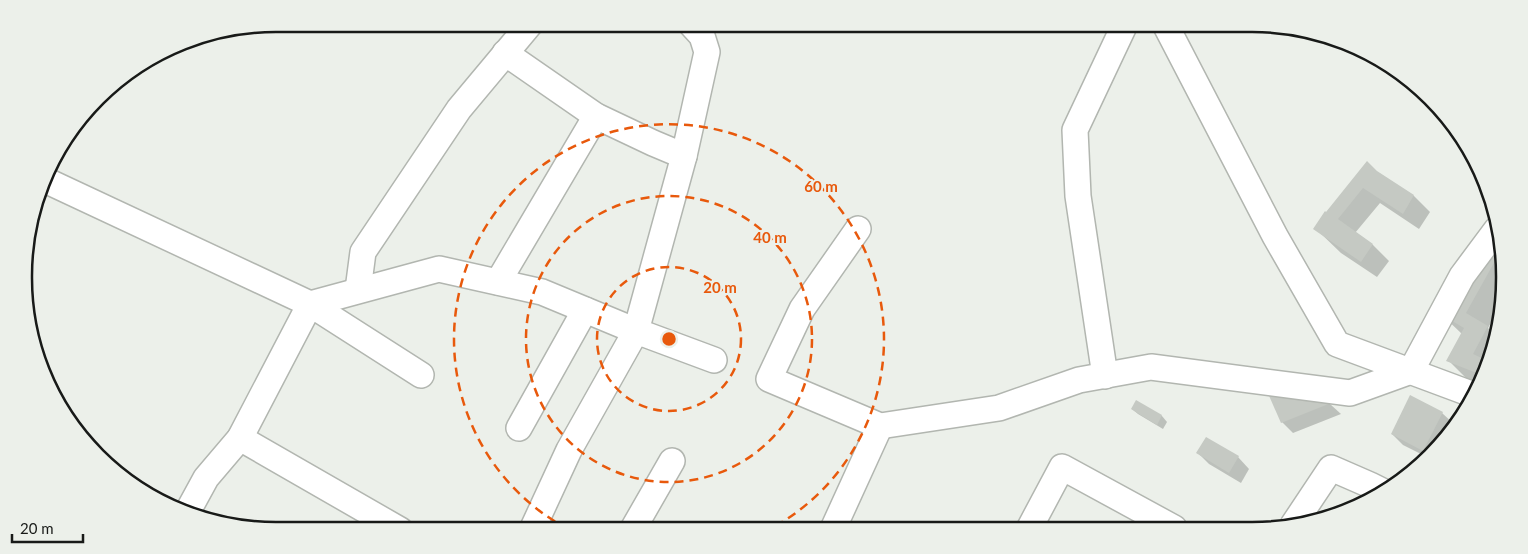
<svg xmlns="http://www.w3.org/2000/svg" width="1528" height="554" font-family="Lato,sans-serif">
<rect width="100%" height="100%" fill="#ecf0ea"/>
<g fill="#0003">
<path d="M1376,172L1414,196L1430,212L1419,229L1380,203L1355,233L1373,245L1389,261L1377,277L1341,253L1315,228Z"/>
<path d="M1499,234L1502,244L1498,310L1488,328L1496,336V342L1478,385L1468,380L1448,360L1462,334L1439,312Z"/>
<path d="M1269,391L1330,404L1341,414L1293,433L1282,422Z"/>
<path d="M1136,402L1162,416L1167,422L1163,429L1138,414L1132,409Z"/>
<path d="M1442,413L1454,424L1427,457L1403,445L1392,434Z"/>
<path d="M1198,453L1238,457L1249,469L1241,483L1209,464Z"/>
</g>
<g fill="#c5c9c3">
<path d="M1367,161L1377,171L1414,195L1403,214L1363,188L1338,219L1373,244L1361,262L1313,229L1325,211L1326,212Z"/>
<path d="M1498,233L1502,244L1501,253L1500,252L1466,313L1488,326L1473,354L1488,361L1482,375L1446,361L1464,328L1437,312Z"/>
<path d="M1266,389L1331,403L1281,423Z"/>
<path d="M1410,395L1443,412L1423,451L1391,434Z"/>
<path d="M1136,400L1162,415L1157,425L1131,409Z"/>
<path d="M1206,437L1239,456L1229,473L1196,453Z"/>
</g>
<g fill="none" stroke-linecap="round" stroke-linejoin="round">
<defs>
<g id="minor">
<path d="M1165,24L1275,236L1337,344L1474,395"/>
<path d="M505,53L596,116L653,143L684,156"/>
<path d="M45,180L310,304L439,269L542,292L636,331L714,360"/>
<path d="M858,229L802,309L769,379L880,426L999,408L1079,380L1151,367L1350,393L1411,371L1462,276L1497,229"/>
<path d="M498,282L596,116"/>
<path d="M358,290L363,252L459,109L530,24"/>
<path d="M1105,376L1078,196L1075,130L1125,24"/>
<path d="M519,428L585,310"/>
<path d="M240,438L400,530"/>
<path d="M188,511L206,478L240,438L310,304L421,375"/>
<path d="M1293,525L1331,468L1370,485L1382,491"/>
<path d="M633,529L672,461"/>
<path d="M833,529L880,426"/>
<path d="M1029,529L1062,467L1174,528"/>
<path d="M532,530L569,450L636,331L684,156L707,52L702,36L691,24"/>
</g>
</defs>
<use href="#minor" stroke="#b2b6b0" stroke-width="28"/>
<use href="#minor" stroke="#fff" stroke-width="25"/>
</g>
<g fill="none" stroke="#e8590c" stroke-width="2.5" stroke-dasharray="9 6">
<circle cx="669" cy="339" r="72"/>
<circle cx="669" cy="339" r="143"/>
<path d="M568 529A215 215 0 1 1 770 529"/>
</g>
<path d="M0 0H1528V554H0ZM276 32H1252A244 244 0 0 1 1496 276V278A244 244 0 0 1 1252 522H276A244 244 0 0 1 32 278V276A244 244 0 0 1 276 32Z" fill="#ecf0ea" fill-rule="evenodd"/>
<path fill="none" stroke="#181a18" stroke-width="2.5" d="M276 32H1252A244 244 0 0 1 1496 276V278A244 244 0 0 1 1252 522H276A244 244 0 0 1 32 278V276A244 244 0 0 1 276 32Z"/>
<circle cx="669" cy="339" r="8" fill="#e8590c" stroke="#ecf0ea" stroke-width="2.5"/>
<g font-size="15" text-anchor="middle" font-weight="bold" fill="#e8590c" stroke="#ecf0ea" stroke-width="4" stroke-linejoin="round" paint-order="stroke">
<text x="821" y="192">60 m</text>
<text x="770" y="243">40 m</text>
<text x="720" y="293">20 m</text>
</g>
<path d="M12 534v8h71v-8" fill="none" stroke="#181a18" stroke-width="2.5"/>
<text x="20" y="534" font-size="15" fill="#181a18" stroke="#ecf0ea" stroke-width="4" paint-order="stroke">20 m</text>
</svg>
